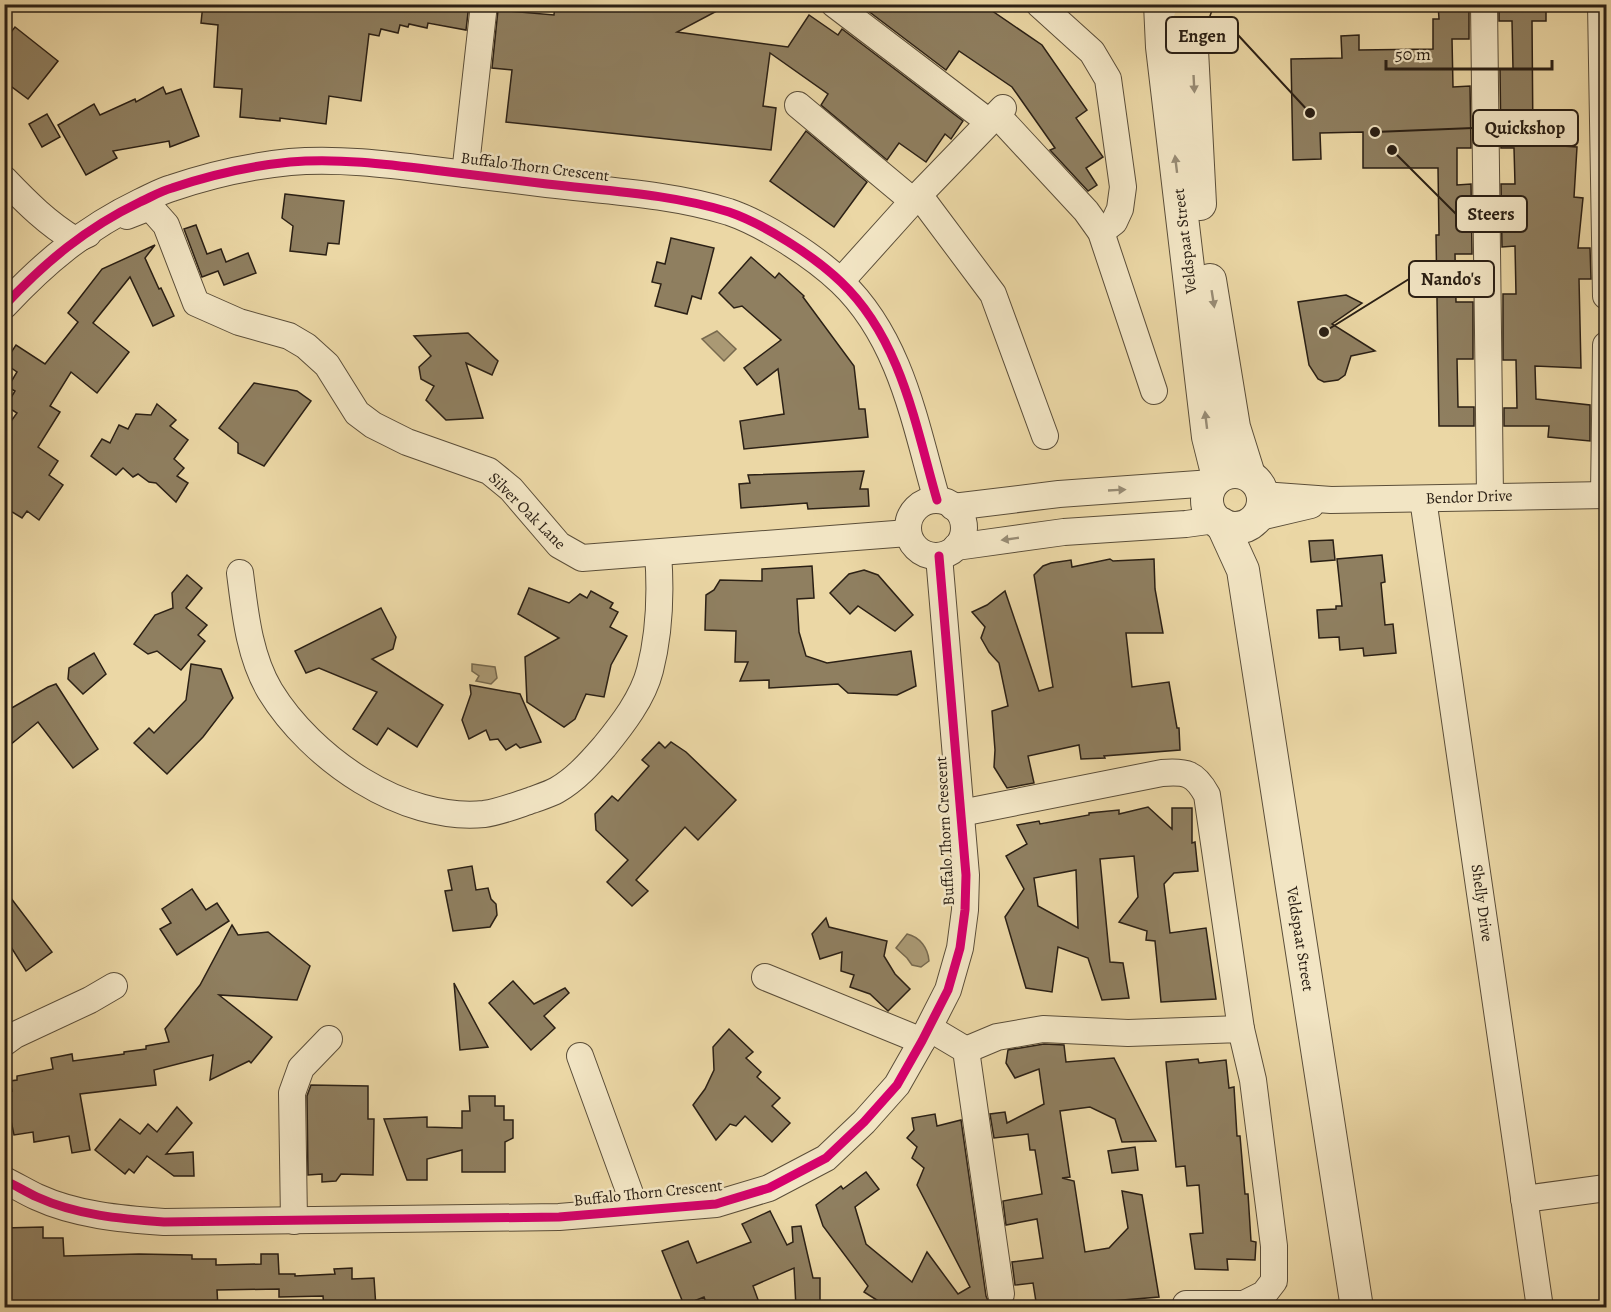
<svg xmlns="http://www.w3.org/2000/svg" width="1611" height="1312" font-family="Alegreya,serif">
<rect width="100%" height="100%" fill="#ebd7a5"/>
<filter id="stains"><feTurbulence type="fractalNoise" baseFrequency=".00333" numOctaves="4"/><feColorMatrix values="0 0 0 0 .2 0 0 0 0 .09 0 0 0 0 .02 0 0 0 .5 -.17"/></filter>
<radialGradient id="worn" r=".72"><stop offset=".6" stop-color="#630" stop-opacity="0"/><stop offset="1" stop-color="#630" stop-opacity=".3"/></radialGradient>
<g fill="#aa9974" stroke="#77694e" stroke-width="1.5">
<path d="M717,331L736,349L724,361L702,339Z"/>
<path d="M472,664L495,667L497,678L491,684L476,681L479,676L472,671Z"/>
<path d="M907,934C920,937 928,948 929,961L921,967L912,965L907,958L896,948Z"/>
</g>
<g fill="#8f7f60" stroke="#2b2015" stroke-width="1.5" fill-rule="evenodd">
<path d="M203,4H469L466,30L428,23L427,28L409,24L408,27L400,25L398,33L381,29L379,36L369,34L361,101L329,96L326,124L280,118V121L240,117L242,89L214,87L218,25L201,23Z"/>
<path d="M555,4H730L677,32L788,47L809,15L838,35L842,29L963,121L951,139L945,134L926,162L899,143L887,160L821,105L828,94L770,53L763,106L776,108L771,150L506,122L512,70L492,68L498,10L554,15Z"/>
<path d="M859,4H982L1042,45L1087,110L1076,118L1103,157L1086,168L1097,185L1088,191L1050,150L1055,148L1012,87L959,51L946,70Z"/>
<path d="M1438,4H1469V39H1452L1453,87L1470,86L1471,148H1457V185L1471,184L1472,254H1455L1456,302H1473V359H1457L1458,407H1474V426H1439L1436,235H1439L1438,168H1363V132L1320,133L1321,159L1293,160L1291,59L1342,58L1341,36L1359,35V50L1433,49V19H1439Z"/>
<path d="M1499,4H1546V21H1532L1533,144L1577,147L1574,197L1583,198L1578,248H1590L1591,279H1579L1581,368L1535,366L1536,399L1590,405V441L1548,437L1549,426H1504V408H1517L1516,360H1503V294H1516L1515,246L1502,247L1501,184H1515L1514,148H1501L1500,69H1513L1512,21H1499Z"/>
<path d="M15,27L58,61L28,99L4,81V41Z"/>
<path d="M163,87L166,94L181,89L199,136L170,147L169,141L113,151L117,158L86,175L58,125L94,104L100,115L135,99L136,102Z"/>
<path d="M47,114L60,137L42,147L29,124Z"/>
<path d="M806,131L867,182L834,227L770,181Z"/>
<path d="M285,194L344,201L339,244L328,243L326,255L290,251L293,226L282,218Z"/>
<path d="M196,225L207,254L221,249L226,262L248,253L256,273L224,285L218,271L202,277L184,229Z"/>
<path d="M671,238L714,248L701,299L692,296L687,314L655,306L661,284L652,282L657,262L665,264Z"/>
<path d="M155,245L145,258L159,289L161,288L174,316L153,326L130,277L93,323L129,352L97,393L71,372L50,406L60,412L38,447L58,461L49,475L63,485L39,520L27,511L22,518L4,507V431L17,413L6,406L15,391L8,387L17,372L4,363L16,345L45,364L78,322L68,313L102,269Z"/>
<path d="M751,257L775,278L779,273L804,296L803,297L854,366L859,409H865L868,437L744,449L740,421L784,414L778,369L757,385L744,368L781,340L742,306L734,308L719,293Z"/>
<path d="M1346,295L1362,303L1332,324L1375,351L1351,356L1345,375L1338,380L1324,382L1318,379L1309,365L1298,302Z"/>
<path d="M468,333L498,361L492,375L466,363L483,418L446,420L426,400L434,386L421,379L419,367L431,356L414,336Z"/>
<path d="M254,383L297,391L311,401L264,466L238,453V443L219,428Z"/>
<path d="M157,404L176,420L170,426L188,440L174,459L184,468L177,476L188,483L176,502L156,483L149,482L138,474L133,477L123,468L116,475L91,456L102,439L110,443L119,425L128,429L136,414L151,415Z"/>
<path d="M864,471L860,489H868L869,506L808,509L807,503L741,508L739,484L750,483L748,475Z"/>
<path d="M1333,540L1335,560L1311,562L1309,541Z"/>
<path d="M1382,555L1385,582L1381,583L1385,625L1393,624L1396,653L1364,656L1363,648L1340,650L1339,637L1319,638L1317,610L1336,609V606H1342L1337,559Z"/>
<path d="M1110,559L1113,561L1154,559L1155,589L1163,633H1126L1132,687L1169,682L1177,728H1179L1180,750L1104,756L1105,758L1081,759L1079,745L1028,756L1034,783L1007,788L994,767L995,750L992,711L1008,706L999,663L989,652L981,638L985,627L972,612L987,605L1005,591L1039,691L1053,687L1034,575L1043,566L1051,563L1071,560L1072,567Z"/>
<path d="M812,566L814,598L797,599L799,632L806,656L827,663L911,651L916,686L897,695L848,693L838,684L769,688V680L740,681L748,662H735L736,631L705,630L706,595L714,590L720,580L762,581V569Z"/>
<path d="M864,570L878,575L913,615L895,631L858,606L850,614L830,593L849,574Z"/>
<path d="M187,575L202,588L186,608L207,625L198,635L205,641L181,670L157,651L148,654L134,644L155,615L173,608L172,593Z"/>
<path d="M529,588L569,603L580,594L587,598L591,591L613,603L610,608L618,612L610,627L627,636L611,665L604,697L586,694L575,719L564,727L527,702L525,657L559,638L518,614Z"/>
<path d="M381,608L396,637L393,649L372,659L443,705L417,747L388,728L377,745L353,729L377,692L319,668L306,673L295,651Z"/>
<path d="M94,653L106,674L83,694L68,679L69,668Z"/>
<path d="M191,664L221,669L233,698L203,737L167,774L134,743L149,728L154,733L186,700Z"/>
<path d="M56,684L98,749L73,768L38,722L4,750V710L10,709L48,687Z"/>
<path d="M470,685L520,694L541,742L520,748L516,744L506,750L498,739L490,740L486,730L469,739L462,720L471,694Z"/>
<path d="M659,742L665,748L671,742L686,752L736,800L698,840L685,827L636,880L648,891L632,906L607,882L628,860L596,830L595,814L612,796L618,801L649,766L642,760Z"/>
<path d="M1148,807L1172,829V808H1192V843L1195,842L1198,871L1174,873L1164,884L1170,933L1206,928L1216,999L1161,1002L1155,941L1146,940L1147,931L1119,922L1138,897L1134,856L1100,859L1110,962L1123,963L1129,998L1102,1000L1088,958L1058,947L1052,992L1026,988L1005,917L1024,889L1006,856L1027,844L1017,825L1039,821L1040,824L1089,815V813L1119,810V814ZM1076,870L1078,928L1038,906L1034,878Z"/>
<path d="M472,866L476,890L488,888L491,899L496,904L497,915L490,927L453,931L445,891L452,890L448,870Z"/>
<path d="M4,889L52,952L26,971L11,947L4,951Z"/>
<path d="M192,889L206,910L217,903L229,921L177,955L160,929L171,923L162,909Z"/>
<path d="M826,918L829,927L887,941L884,956L895,974L910,989L888,1011L870,994L850,987L854,975L841,971L842,952L820,959L812,934Z"/>
<path d="M232,925L238,935L268,932L310,966L297,1000L219,995L272,1037L251,1063L249,1061L210,1080L213,1055L154,1070L156,1085L80,1094L90,1150L72,1153L69,1136L34,1142L33,1132L14,1135L9,1111H4V1092L12,1091L10,1081L17,1080V1076L53,1069L51,1058L72,1054L73,1061L124,1054V1052L146,1049V1046L169,1042L165,1029L200,985Z"/>
<path d="M513,981L534,1004L565,988L569,993L544,1016L555,1028L531,1050L489,1003Z"/>
<path d="M454,983L488,1047L460,1050Z"/>
<path d="M729,1029L753,1052L746,1058L761,1072L757,1077L780,1098L772,1106L790,1123L772,1142L745,1116L736,1126L730,1124L716,1140L693,1105L705,1089L714,1070L713,1047Z"/>
<path d="M1044,1044L1064,1045L1066,1062L1114,1058L1156,1141L1122,1142L1115,1119L1090,1107L1060,1111L1070,1177L1062,1178L1074,1181L1085,1252L1109,1248L1128,1228L1122,1191L1142,1195L1159,1297L1111,1301L1112,1308H1037L1033,1283L1015,1285L1012,1262L1043,1258L1037,1219L1006,1225L1003,1201L1042,1194L1035,1150H1030L1028,1134L994,1138L990,1114L1005,1112L1007,1123L1044,1104L1039,1069L1015,1078L1006,1063L1008,1050Z"/>
<path d="M1198,1059L1199,1063L1226,1060L1229,1088L1234,1087L1237,1136H1240L1245,1194H1248L1251,1241L1256,1242L1255,1260L1227,1259L1228,1270L1195,1269L1190,1234L1203,1233L1199,1185L1187,1186L1185,1166L1176,1167L1166,1062Z"/>
<path d="M311,1085L368,1086V1119H374L373,1175L341,1174L336,1181L322,1182V1174L308,1175L307,1096Z"/>
<path d="M469,1096H495V1106H504V1120H513V1138L505,1142V1172H462V1150L427,1159V1180H407L384,1119L427,1117V1127L462,1128V1111H470Z"/>
<path d="M177,1107L192,1123L166,1154L193,1152L194,1176H174L147,1156L134,1173L129,1169L125,1174L95,1150L120,1119L140,1134L148,1124L157,1132Z"/>
<path d="M935,1114L937,1126L961,1120L986,1296L989,1303L995,1308H880V1302L864,1292L868,1286L823,1226L816,1205L841,1186L843,1189L866,1172L879,1189L855,1207L866,1244L912,1282L927,1252L958,1294L970,1287L917,1185L924,1168L912,1158L917,1147L907,1138L914,1130L912,1118Z"/>
<path d="M1135,1147L1138,1170L1112,1173L1108,1151Z"/>
<path d="M770,1211L787,1245L793,1242L792,1227L801,1226L813,1278H820V1308H796L794,1268L753,1286L761,1308H708L704,1297L684,1305L662,1251L688,1241L697,1263L751,1242L742,1224Z"/>
<path d="M43,1227V1238H63L64,1256L139,1254L192,1255V1259H216V1265L261,1264V1254H278L279,1274H295V1276L335,1274L334,1269L352,1268V1279L374,1278L376,1308H324L323,1296L279,1297V1289L217,1290L218,1308H9L7,1269H4V1228Z"/>
</g>
<g fill="none" stroke-linecap="round" stroke-linejoin="round">
<defs>
<g id="minor">
<path d="M834,4L989,122"/>
<path d="M1039,4L1092,52L1108,79L1123,187L1120,209L1114,222L1101,232"/>
<path d="M1484,4L1490,496"/>
<path d="M1601,4L1606,296"/>
<path d="M798,105L913,201"/>
<path d="M997,115L1086,211L1101,232L1154,391"/>
<path d="M465,174L484,4"/>
<path d="M4,179C27,203 47,223 75,240L88,234"/>
<path d="M919,195L993,294L1045,436"/>
<path d="M127,216L150,207L166,225L196,303L239,322L289,336L306,346L327,365L357,413L373,425L407,442L489,471L511,489L559,545L582,558L908,533"/>
<path d="M841,281L913,201L1003,108"/>
<path d="M4,306C45,262 86,228 140,202C151,197 161,191 172,188C210,175 250,166 290,162C337,158 386,164 433,170C471,175 509,179 547,184C607,191 671,194 729,212C764,224 814,256 841,282C901,339 915,424 937,500"/>
<path d="M1263,495L1331,500L1606,495"/>
<path d="M1604,495L1606,345"/>
<path d="M1423,499L1540,1308"/>
<circle cx="936" cy="528" r="28"/>
<path d="M953,507L1059,494L1212,483"/>
<path d="M1256,518L1311,505"/>
<path d="M956,547L1064,532L1186,524L1215,520"/>
<path d="M240,573C245,612 249,656 270,691C311,758 402,822 484,814C500,812 517,805 532,800C540,797 550,794 557,790C576,779 590,763 604,747C622,725 643,698 650,670C660,631 661,592 658,553"/>
<path d="M961,813L1162,773C1186,771 1195,773 1207,795L1241,1029"/>
<path d="M765,977L922,1041"/>
<path d="M929,1028L966,1050L1001,1294"/>
<path d="M4,1043L15,1035L90,1000L114,986"/>
<path d="M966,1050L997,1037L1043,1029L1128,1033L1241,1029L1253,1080L1274,1246V1281L1264,1294L1244,1304H1186"/>
<path d="M580,1056L636,1210"/>
<path d="M4,1180C15,1185 26,1192 37,1197C76,1215 121,1219 164,1222L559,1217L716,1204L769,1188L826,1158L864,1122L897,1085L922,1041L948,990L960,948L965,910L966,875L939,556"/>
<path d="M1524,1199L1606,1188"/>
<path d="M294,1221L292,1093L301,1068L329,1039"/>
</g>
<g id="tertiary">
<path d="M1160,4L1162,47L1208,437L1218,477"/>
<path d="M1187,4L1192,50L1200,204"/>
<path d="M1210,280L1234,427L1249,475"/>
<circle cx="1235" cy="500" r="28"/>
<path d="M1222,524L1243,570L1357,1308"/>
</g>
<path id="primary" d="M1189,23L1196,4"/>
</defs>
<use href="#minor" stroke="#5b4e39" stroke-width="28"/>
<use href="#tertiary" stroke="#5b4e39" stroke-width="34"/>
<use href="#primary" stroke="#2b2015" stroke-width="36"/>
<use href="#minor" stroke="#f2e5c4" stroke-width="26"/>
<use href="#tertiary" stroke="#f2e5c4" stroke-width="32"/>
<use href="#primary" stroke="#ebd7a5" stroke-width="33"/>
<defs>
<g id="cycleway">
<path d="M4,306C45,262 86,228 140,202C151,197 161,191 172,188C210,175 250,166 290,162C337,158 386,164 433,170C471,175 509,179 547,184C607,191 671,194 729,212C764,224 814,256 841,282C901,339 915,424 937,500"/>
<path d="M4,1180C15,1185 26,1192 37,1197C76,1215 121,1219 164,1222L559,1217L716,1204L769,1188L826,1158L864,1122L897,1085L922,1041L948,990L960,948L965,910L966,875L939,556"/>
</g>
</defs>
<use href="#cycleway" stroke="#f2e5c4" stroke-width="13"/>
<use href="#cycleway" stroke="#d6006c" stroke-width="9"/>
</g>
<defs><path id="oneway-solid" d="M-6-.8H1V-3.2L6.5 0L1 3.2V.8H-6Z" transform="scale(1.5)"/></defs>
<g fill="#988c75">
<use href="#oneway-solid" transform="translate(1194 84) rotate(87)"/>
<use href="#oneway-solid" transform="translate(1176 164) rotate(-97)"/>
<use href="#oneway-solid" transform="translate(1213 299) rotate(81)"/>
<use href="#oneway-solid" transform="translate(1206 420) rotate(-97)"/>
<use href="#oneway-solid" transform="translate(1117 490) rotate(-3)"/>
<use href="#oneway-solid" transform="translate(1010 539) rotate(172)"/>
</g>
<g text-anchor="middle" dominant-baseline="central" stroke-width="5" stroke-linejoin="round" paint-order="stroke">
<g font-size="16" fill="#2b2015" stroke="#f2e5c4">
<text transform="translate(535 167) rotate(7)">Buffalo Thorn Crescent</text>
<text transform="translate(1185 241) rotate(-97)">Veldspaat Street</text>
<text transform="translate(1469 497) rotate(-2)">Bendor Drive</text>
<text transform="translate(527 511) rotate(45)">Silver Oak Lane</text>
<text transform="translate(945 831) rotate(-93)">Buffalo Thorn Crescent</text>
<text transform="translate(1482 903) rotate(82)">Shelly Drive</text>
<text transform="translate(1300 939) rotate(81)">Veldspaat Street</text>
<text transform="translate(648 1193) rotate(-6)">Buffalo Thorn Crescent</text>
</g>
</g>
<path fill="none" stroke="#2b2015" stroke-width="2" d="M1310 113L1238 35M1375 132L1473 128M1392 150L1456 214M1324 332L1409 279"/>
<g fill="#2b2015" stroke="#f2e5c4" stroke-width="2">
<circle cx="1310" cy="113" r="6"/>
<circle cx="1375" cy="132" r="6"/>
<circle cx="1392" cy="150" r="6"/>
<circle cx="1324" cy="332" r="6"/>
</g>
<g fill="#f2e5c4" stroke="#2b2015" stroke-width="2">
<rect x="1166" y="17" width="72" height="36" rx="6"/>
<rect x="1473" y="110" width="105" height="36" rx="6"/>
<rect x="1456" y="196" width="71" height="36" rx="6"/>
<rect x="1409" y="261" width="85" height="36" rx="6"/>
</g>
<g font-size="18" text-anchor="middle" font-weight="bold" fill="#2b2015">
<text x="1202" y="42">Engen</text>
<text x="1525" y="134">Quickshop</text>
<text x="1491" y="220">Steers</text>
<text x="1451" y="285">Nando's</text>
</g>
<rect width="1611" height="1312" fill="none" stroke="#ebd7a5" stroke-width="24"/>
<rect x="6" y="6" width="1599" height="1300" fill="none" stroke="#2b2015" stroke-width="3"/>
<rect x="12" y="12" width="1587" height="1288" fill="none" stroke="#2b2015" stroke-width="1.5"/>
<path d="M1386 60v9h166v-9" fill="none" stroke="#2b2015" stroke-width="3"/>
<text x="1395" y="60" font-size="18" fill="#2b2015" stroke="#f2e5c4" stroke-width="4.5" paint-order="stroke">50 m</text>
<rect width="100%" height="100%" filter="url(#stains)"/>
<rect width="100%" height="100%" fill="url(#worn)"/>
</svg>
